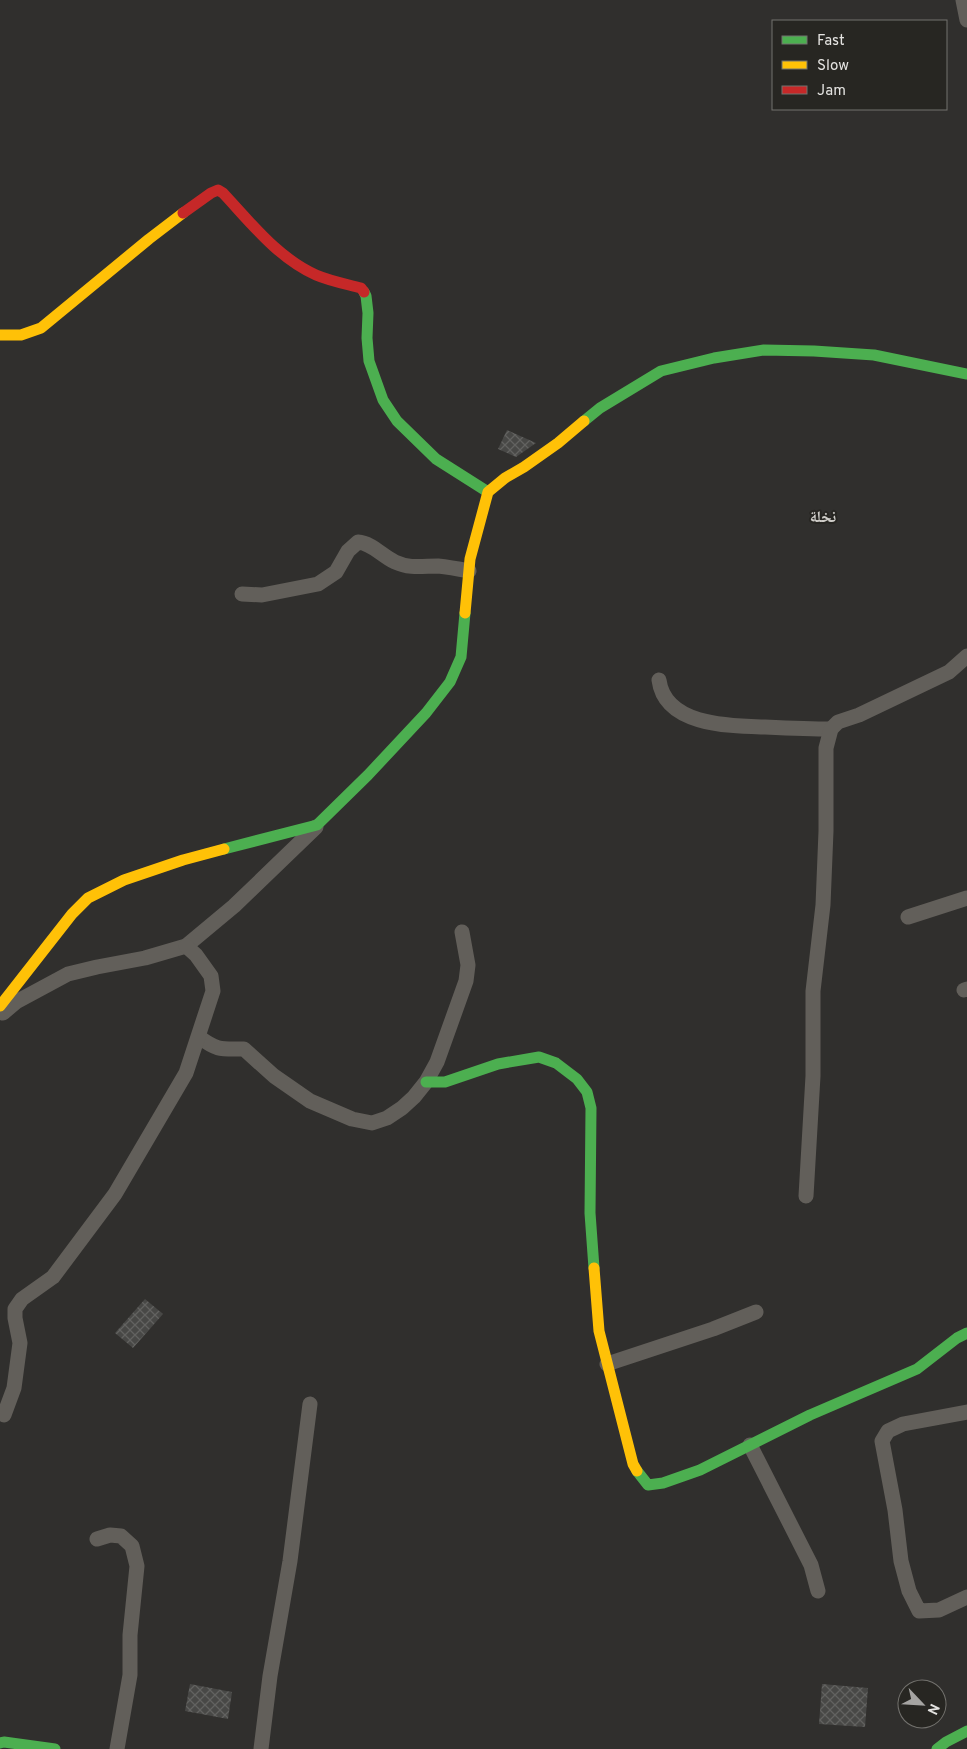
<svg xmlns="http://www.w3.org/2000/svg" width="967" height="1749" font-family="Overpass,'Noto Naskh Arabic',sans-serif">
<defs>
<pattern id="building-cross-hatch" width="8" height="8" patternUnits="userSpaceOnUse" patternTransform="scale(1.25)"><rect width="8" height="8" fill="#484846"/><path d="M0 0l8 8M0 8l8-8" fill="none" stroke="#626260"/></pattern>
</defs>
<rect width="100%" height="100%" fill="#302f2d"/>
<g fill="url(#building-cross-hatch)">
<path d="M507,430L536,443L516,457L498,449Z"/>
<path d="M145,1299L163,1314L133,1348L115,1333Z"/>
<path d="M190,1684L232,1692L228,1719L185,1711Z"/>
<path d="M822,1684L868,1688L865,1727L819,1724Z"/>
</g>
<g fill="none" stroke-linecap="round" stroke-linejoin="round">
<g stroke="#625f5a" stroke-width="15">
<path d="M963,0L967,20"/>
<path d="M242,594L262,595L318,584L336,572L348,551L358,542C372,543 382,556 395,562C410,569 423,566 438,566C448,567 459,569 469,571"/>
<path d="M659,680C665,726 730,726 765,727C787,728 809,729 831,729"/>
<path d="M908,917L967,898"/>
<path d="M964,990L967,989"/>
<path d="M3,1013L16,1002L68,974L97,967L145,958L186,946L234,906L316,827"/>
<path d="M199,1037C218,1051 221,1049 244,1049L274,1076L310,1101L352,1119L372,1123L387,1118L402,1108L414,1097L426,1082L437,1062L466,981L468,965L462,932"/>
<path d="M806,1196L813,1076V991L823,905L826,831V748L831,729L838,722L859,715L949,672L967,656"/>
<path d="M607,1364L713,1329L756,1312"/>
<path d="M967,1412L903,1424L888,1431L882,1441L895,1510L901,1561L909,1591L919,1611L939,1610L967,1597"/>
<path d="M4,1415L14,1388L20,1343L15,1318V1309L22,1299L53,1277L115,1194L186,1073L213,991L211,976L196,955L186,946"/>
<path d="M750,1445L811,1565L818,1591"/>
<path d="M97,1539L110,1535L121,1536L132,1546L137,1566L130,1635V1675L117,1749"/>
<path d="M261,1749L270,1676L290,1561L310,1404"/>
</g>
<g stroke="#4caf50" stroke-width="11">
<path d="M364,292L366,296L368,313L367,338L369,361L383,400L397,421L436,459L488,492"/>
<path d="M584,421L600,408L661,371L714,358L764,350L814,351L874,355L967,374"/>
<path d="M224,849L317,825L368,775L426,713L450,682L461,657L465,613"/>
<path d="M426,1082H445L498,1064L539,1057L556,1063L577,1079L587,1092L591,1108L590,1213L594,1268"/>
<path d="M637,1471L648,1485L663,1483L700,1470L810,1415L917,1369L957,1338L967,1333"/>
<path d="M0,1743L4,1742L55,1749"/>
<path d="M937,1749L946,1742L967,1731"/>
</g>
<g stroke="#ffc107" stroke-width="11">
<path d="M0,335H21L41,328L149,239L183,213"/>
<path d="M465,613L470,559L488,492L505,478L524,467L558,443L584,421"/>
<path d="M0,1006L72,914L88,898L124,880L183,860L224,849"/>
<path d="M594,1268L599,1331L633,1464L637,1471"/>
</g>
<path stroke="#c62828" stroke-width="11" d="M183,213L211,193L218,190L223,193C251,223 278,258 316,275C330,281 346,284 361,288L364,292"/>
</g>
<g text-anchor="middle" dominant-baseline="central" stroke-width="4" stroke-linejoin="round" paint-order="stroke">
<g font-size="16" font-weight="bold" fill="#ceccc8" stroke="#272622">
<text x="823" y="518">نخلة</text>
</g>
</g>
<rect x="772" y="20" width="175" height="90" fill="#272622" stroke="#73726e"/>
<rect x="782" y="36" width="25" height="8" fill="#4caf50" stroke="#73726e"/>
<text x="817" y="45" font-size="15" fill="#e4e3e1">Fast</text>
<rect x="782" y="61" width="25" height="8" fill="#ffc107" stroke="#73726e"/>
<text x="817" y="70" font-size="15" fill="#e4e3e1">Slow</text>
<rect x="782" y="86" width="25" height="8" fill="#c62828" stroke="#73726e"/>
<text x="817" y="95" font-size="15" fill="#e4e3e1">Jam</text>
<g transform="translate(922 1704) rotate(115)"><circle r="24" fill="#272622" stroke="#73726e"/>
<path d="M0-4L9 19L0 12L-9 19Z" fill="#a5a4a2"/>
<text y="-8" font-size="14" font-weight="bold" text-anchor="middle" fill="#e4e3e1">N</text>
</g>
</svg>
